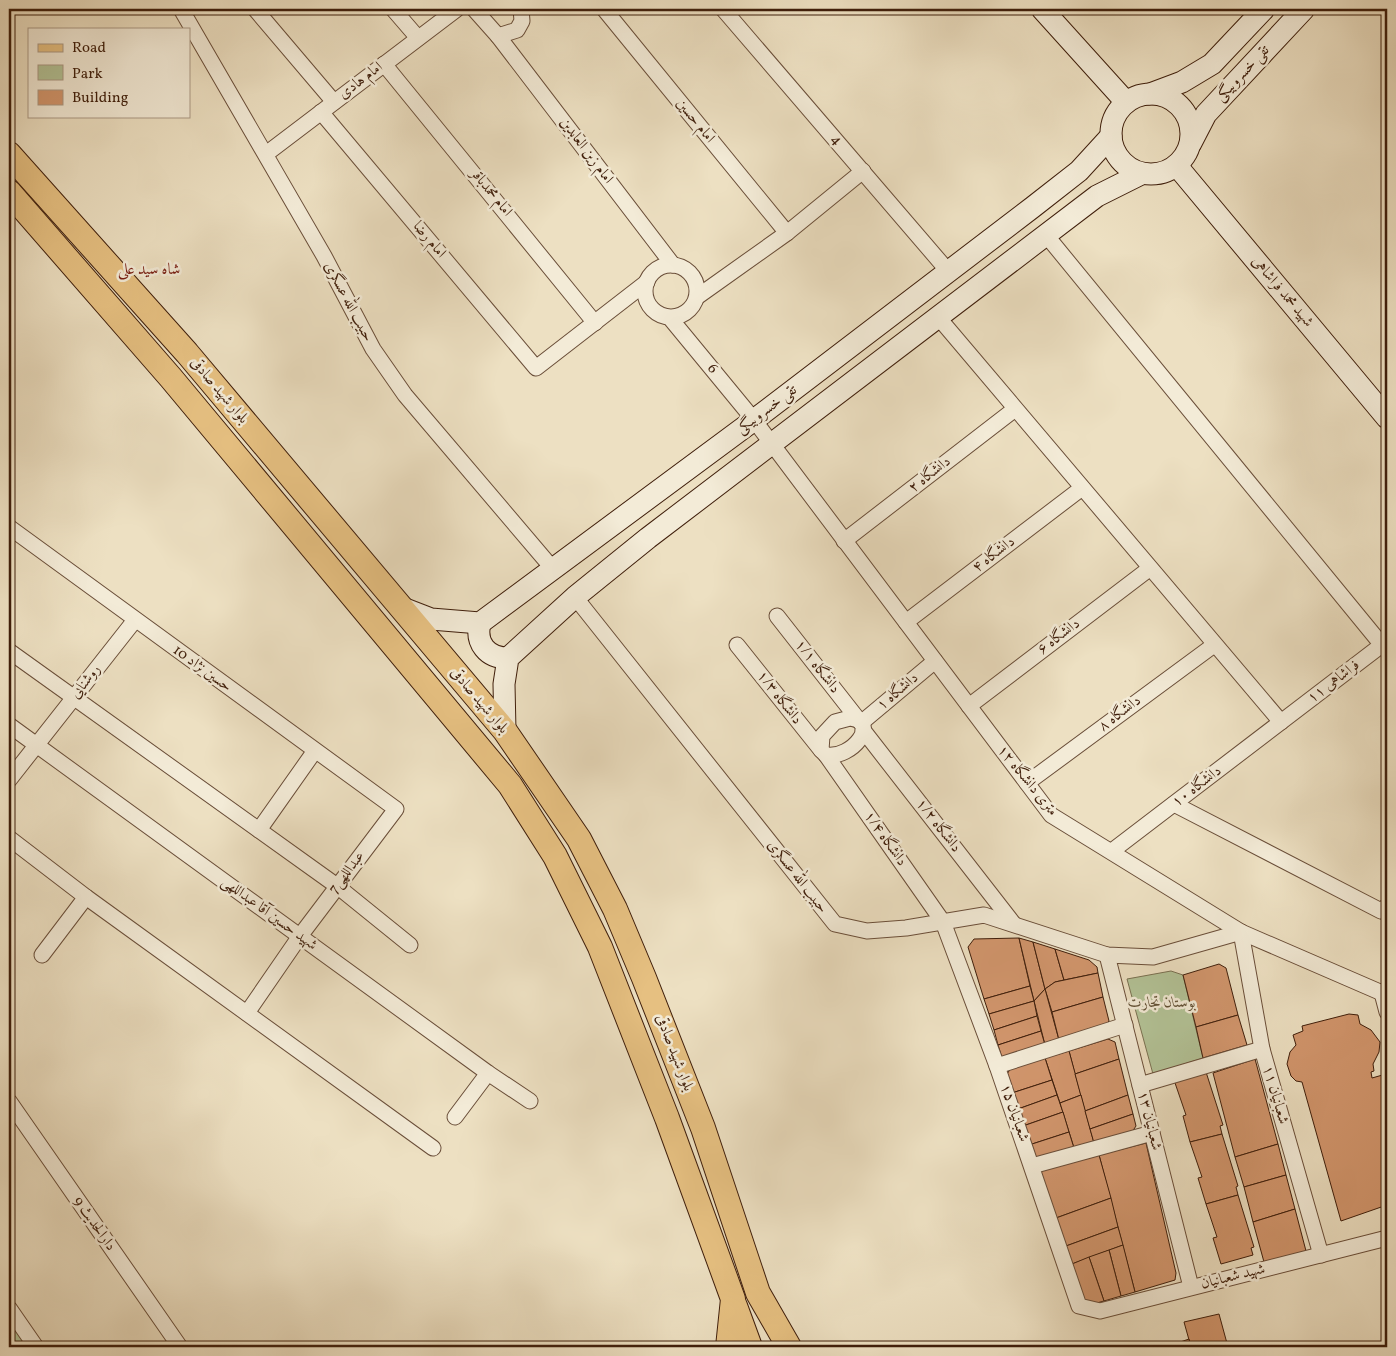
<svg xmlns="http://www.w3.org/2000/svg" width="1396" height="1356" font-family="Vollkorn,Amiri,serif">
<rect width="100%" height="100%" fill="#ede0c2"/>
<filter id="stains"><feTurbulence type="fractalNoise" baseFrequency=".004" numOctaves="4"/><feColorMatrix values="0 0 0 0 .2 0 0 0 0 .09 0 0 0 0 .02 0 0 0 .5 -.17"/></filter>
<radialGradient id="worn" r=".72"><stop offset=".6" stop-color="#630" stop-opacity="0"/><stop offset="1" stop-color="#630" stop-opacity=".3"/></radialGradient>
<g fill="#b3c397" stroke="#797051">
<path d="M1171,971L1183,975L1203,1058L1153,1074L1127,979Z"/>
<path d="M9,1320L29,1347H9Z"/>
</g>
<g fill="#d2966d" stroke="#3f1e0b">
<path d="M1019,938L1030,986L984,999L968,947L974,939Z"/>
<path d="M1019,938L1033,942L1045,989L1034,1001Z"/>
<path d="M1033,942L1055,949L1064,980L1055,982L1045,989Z"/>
<path d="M1055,949L1089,960L1097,967L1098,973L1064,980Z"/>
<path d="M1219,964L1226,968L1238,1015L1196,1027L1183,975Z"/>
<path d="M1098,973L1103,997L1052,1012L1045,989L1055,982Z"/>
<path d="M1030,986L1034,1001L989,1014L984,999Z"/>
<path d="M1045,989L1059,1040L1045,1045L1034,1001Z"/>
<path d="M1103,997L1109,1021L1105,1025L1059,1040L1052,1012Z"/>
<path d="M1034,1001L1037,1016L994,1030L989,1014Z"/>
<path d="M1349,1014L1358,1015L1360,1024L1371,1030L1380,1042L1379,1052L1373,1064L1374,1071L1371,1072L1372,1078L1386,1074L1387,1078V1205L1341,1221L1302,1082L1296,1081L1291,1076L1287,1064L1290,1052L1296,1045L1293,1035L1303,1031L1302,1026Z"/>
<path d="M1238,1015L1247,1045L1203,1058L1196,1027Z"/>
<path d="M1037,1016L1041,1031L998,1045L994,1030Z"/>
<path d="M1041,1031L1045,1045L1002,1058L998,1045Z"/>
<path d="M1108,1039L1115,1042L1119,1059L1075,1074L1069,1051Z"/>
<path d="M1069,1051L1081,1095L1060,1103L1045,1058Z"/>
<path d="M1045,1058L1052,1080L1012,1093L1007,1074L1011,1068Z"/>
<path d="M1119,1059L1128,1095L1085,1111L1075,1074Z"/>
<path d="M1255,1059L1278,1144L1235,1157L1213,1073Z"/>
<path d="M1206,1072L1223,1125L1220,1126L1222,1134L1190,1142L1183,1116L1186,1115L1174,1080Z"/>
<path d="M1052,1080L1057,1095L1018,1109L1012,1093Z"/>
<path d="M1057,1095L1063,1112L1023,1126L1018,1109Z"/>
<path d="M1081,1095L1094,1143L1074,1148L1060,1103Z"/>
<path d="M1128,1095L1133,1114L1090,1129L1085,1111Z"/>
<path d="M1063,1112L1069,1132L1029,1145L1023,1126Z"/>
<path d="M1133,1114L1136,1126L1132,1132L1094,1143L1090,1129Z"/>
<path d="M1069,1132L1074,1148L1039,1158L1032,1155L1029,1145Z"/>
<path d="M1222,1134L1238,1186L1236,1187L1238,1195L1206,1204L1198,1178L1202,1177L1190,1142Z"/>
<path d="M1146,1143L1176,1273L1175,1280L1135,1292L1099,1155Z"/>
<path d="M1278,1144L1286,1175L1244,1187L1235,1157Z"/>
<path d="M1099,1155L1111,1198L1056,1218L1039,1170Z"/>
<path d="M1286,1175L1295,1209L1253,1222L1244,1187Z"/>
<path d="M1238,1195L1254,1247L1251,1248L1253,1255L1221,1264L1213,1238L1217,1237L1206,1204Z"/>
<path d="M1111,1198L1118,1227L1066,1246L1056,1218Z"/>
<path d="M1295,1209L1306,1251L1264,1262L1253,1222Z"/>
<path d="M1118,1227L1123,1245L1072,1264L1066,1246Z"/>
<path d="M1123,1245L1135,1292L1121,1296L1109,1250Z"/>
<path d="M1109,1250L1121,1296L1104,1301L1089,1257Z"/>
<path d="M1089,1257L1104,1301L1093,1304L1085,1301L1072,1264Z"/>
<path d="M1219,1314L1228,1347H1191L1184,1322Z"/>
<path d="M1189,1339L1191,1347H1166Z"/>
</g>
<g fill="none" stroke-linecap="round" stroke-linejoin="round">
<defs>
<g id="minor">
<path d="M181,9L324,256L373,349L405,395L553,569"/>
<path d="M255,9L334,102"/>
<path d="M393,9L418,38"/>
<path d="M474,9L498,36L517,30L522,21L521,9"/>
<path d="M604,9L787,233"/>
<path d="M723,9L948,271"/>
<path d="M498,36L673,265"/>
<path d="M384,64L595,323"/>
<path d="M321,112L536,368L647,282"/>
<path d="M266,154L457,9"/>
<path d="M1046,235L1382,645"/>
<circle cx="671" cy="291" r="26"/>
<path d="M697,297L787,233L863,171"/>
<path d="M938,317L1281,722"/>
<path d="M670,318L754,420L1051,815L1241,932L1382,993L1387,992"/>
<path d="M9,527L396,809L300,936L247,1013"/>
<path d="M844,541L1015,409"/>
<path d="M575,597L835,924L867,931L906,928L984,915L1107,955L1153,957L1241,932"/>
<path d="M777,616L857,718"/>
<path d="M906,622L1082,488"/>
<path d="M737,645L821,750"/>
<path d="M9,651L337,886L410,945"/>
<path d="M969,706L1149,569"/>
<path d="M850,718C881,722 852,759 826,755L821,750L822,736L835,722Z"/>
<path d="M861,723L935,661"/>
<path d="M9,725L488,1073L530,1101"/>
<path d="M863,730L1013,923"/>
<path d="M826,755L943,922L997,1066L1079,1306L1100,1311L1387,1238"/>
<path d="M9,780L135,620"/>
<path d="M1027,783L1214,645"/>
<path d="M1174,804L1381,911L1387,906"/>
<path d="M259,830L314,752"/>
<path d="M9,838L86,897L433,1148"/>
<path d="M1112,851L1387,641"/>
<path d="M1241,932L1262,1049L1321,1255"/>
<path d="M42,955L86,897"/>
<path d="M1107,955L1191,1287"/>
<path d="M1382,993L1387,1012"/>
<path d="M997,1066L1125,1025"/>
<path d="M1140,1085L1262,1049"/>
<path d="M9,1101L180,1347"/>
<path d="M455,1117L488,1073"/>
<path d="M1032,1166L1152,1133"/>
<path d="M9,1308L36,1347"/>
</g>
<g id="secondary">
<path d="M1042,9L1126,102"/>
<circle cx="1151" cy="134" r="40"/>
<path d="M1150,94L1182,82L1212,64L1264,9"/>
<path d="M1191,143L1206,114L1304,9"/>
<path d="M1177,166L1387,418"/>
<path d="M400,607L431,619L480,623L754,420L1033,207L1079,171L1111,136"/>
<path d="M480,623C475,643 487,658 508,658"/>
<path d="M505,731L504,684L508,658L575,597L648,538L1097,196L1141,174"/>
</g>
<g id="primary">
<path d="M9,154L187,353L505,731L579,839L615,909L644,978L703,1128L758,1293L789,1347"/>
<path d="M9,192L171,378L510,785L555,856L600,947L667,1118L733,1299L728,1347"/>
<path d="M735,1306L750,1347"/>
</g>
</defs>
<use href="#minor" stroke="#6a4e39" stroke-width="17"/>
<use href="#secondary" stroke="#3f1e0b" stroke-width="23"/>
<use href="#primary" stroke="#3f1e0b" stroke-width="26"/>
<use href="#minor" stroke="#f3ebd7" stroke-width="15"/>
<use href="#secondary" stroke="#f3ebd7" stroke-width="21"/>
<use href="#primary" stroke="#e6c081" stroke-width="24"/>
</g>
<g text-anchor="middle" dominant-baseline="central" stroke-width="5" stroke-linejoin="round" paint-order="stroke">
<g font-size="15" fill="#3f1e0b" stroke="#f3ebd7">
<text transform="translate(1243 74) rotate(-47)">تقی خسروبیگی</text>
<text transform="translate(361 81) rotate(-37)">امام هادی</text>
<text transform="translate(695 121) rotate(51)">امام حسین</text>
<text transform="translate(836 140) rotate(49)">4</text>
<text transform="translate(586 151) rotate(53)">امام زین العابدین</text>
<text transform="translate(491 193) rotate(51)">امام محمدباقر</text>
<text transform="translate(429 240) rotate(50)">امام رضا</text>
<text transform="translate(1282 292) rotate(50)">شهید محمد فراشاهی</text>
<text transform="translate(348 302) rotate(62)">حبیب الله عسگری</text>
<text transform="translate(712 369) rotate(51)">6</text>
<text transform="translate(219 391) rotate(50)">بلوار شهید صادقی</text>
<text transform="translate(767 410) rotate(-37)">تقی خسروبیگی</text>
<text transform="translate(930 475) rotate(-38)">دانشگاه ۲</text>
<text transform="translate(994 555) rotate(-37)">دانشگاه ۴</text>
<text transform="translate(1059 637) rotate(-37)">دانشگاه ۶</text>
<text transform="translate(817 667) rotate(52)">دانشگاه ۱/۱</text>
<text transform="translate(202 669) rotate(36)">حسین نژاد 10</text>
<text transform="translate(86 682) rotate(-52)">روشنایی</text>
<text transform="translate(1334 682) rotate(-37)">فراشاهی ۱۱</text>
<text transform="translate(898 692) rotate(-40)">دانشگاه ۱</text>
<text transform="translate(779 698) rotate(52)">دانشگاه ۱/۳</text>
<text transform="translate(479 701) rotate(50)">بلوار شهید صادقی</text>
<text transform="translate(1120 714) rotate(-37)">دانشگاه ۸</text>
<text transform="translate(1027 781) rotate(51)">۱۲ متری دانشگاه</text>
<text transform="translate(1197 787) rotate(-37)">دانشگاه ۱۰</text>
<text transform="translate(938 826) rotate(52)">دانشگاه ۱/۲</text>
<text transform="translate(885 839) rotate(55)">دانشگاه ۱/۴</text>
<text transform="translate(347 873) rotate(-53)">عبداللهی7</text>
<text transform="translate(797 877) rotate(52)">حبیب الله عسگری</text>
<text transform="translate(269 914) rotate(36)">شهید حسین آقا عبداللهی</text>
<text transform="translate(674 1053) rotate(69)">بلوار شهید صادقی</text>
<text transform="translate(1275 1095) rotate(74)">شعبانیان ۱۱</text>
<text transform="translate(1014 1113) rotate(71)">شعبانیان ۱۵</text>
<text transform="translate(1149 1121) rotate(76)">شعبانیان ۱۳</text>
<text transform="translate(94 1224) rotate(55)">دارالحدیث 9</text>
<text transform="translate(1233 1277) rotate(-14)">شهید شعبانیان</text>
</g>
<g font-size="15" font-style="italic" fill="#625035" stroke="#f3ebd7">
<text x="1162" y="1003">بوستان تجارت</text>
</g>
<g font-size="16" fill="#7a1f14" stroke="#f3ebd7">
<text x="149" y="270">شاه سید علی</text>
</g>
</g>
<rect width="1396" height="1356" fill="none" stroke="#ede0c2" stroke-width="30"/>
<rect x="10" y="10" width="1376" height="1336" fill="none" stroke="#3f1e0b" stroke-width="2.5"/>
<rect x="15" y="15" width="1366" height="1326" fill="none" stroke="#3f1e0b"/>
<rect x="28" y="28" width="162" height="90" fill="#f3ebd7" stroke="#ab9985"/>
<rect x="38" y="44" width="25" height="8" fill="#e6c081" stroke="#ab9985"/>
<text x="72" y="52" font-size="15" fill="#3f1e0b">Road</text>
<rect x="38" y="65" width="25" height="15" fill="#b3c397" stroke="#ab9985"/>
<text x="72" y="78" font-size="15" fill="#3f1e0b">Park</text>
<rect x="38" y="90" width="25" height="15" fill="#d2966d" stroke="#ab9985"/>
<text x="72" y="102" font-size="15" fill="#3f1e0b">Building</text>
<rect width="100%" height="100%" filter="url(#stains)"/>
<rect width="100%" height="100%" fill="url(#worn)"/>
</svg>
